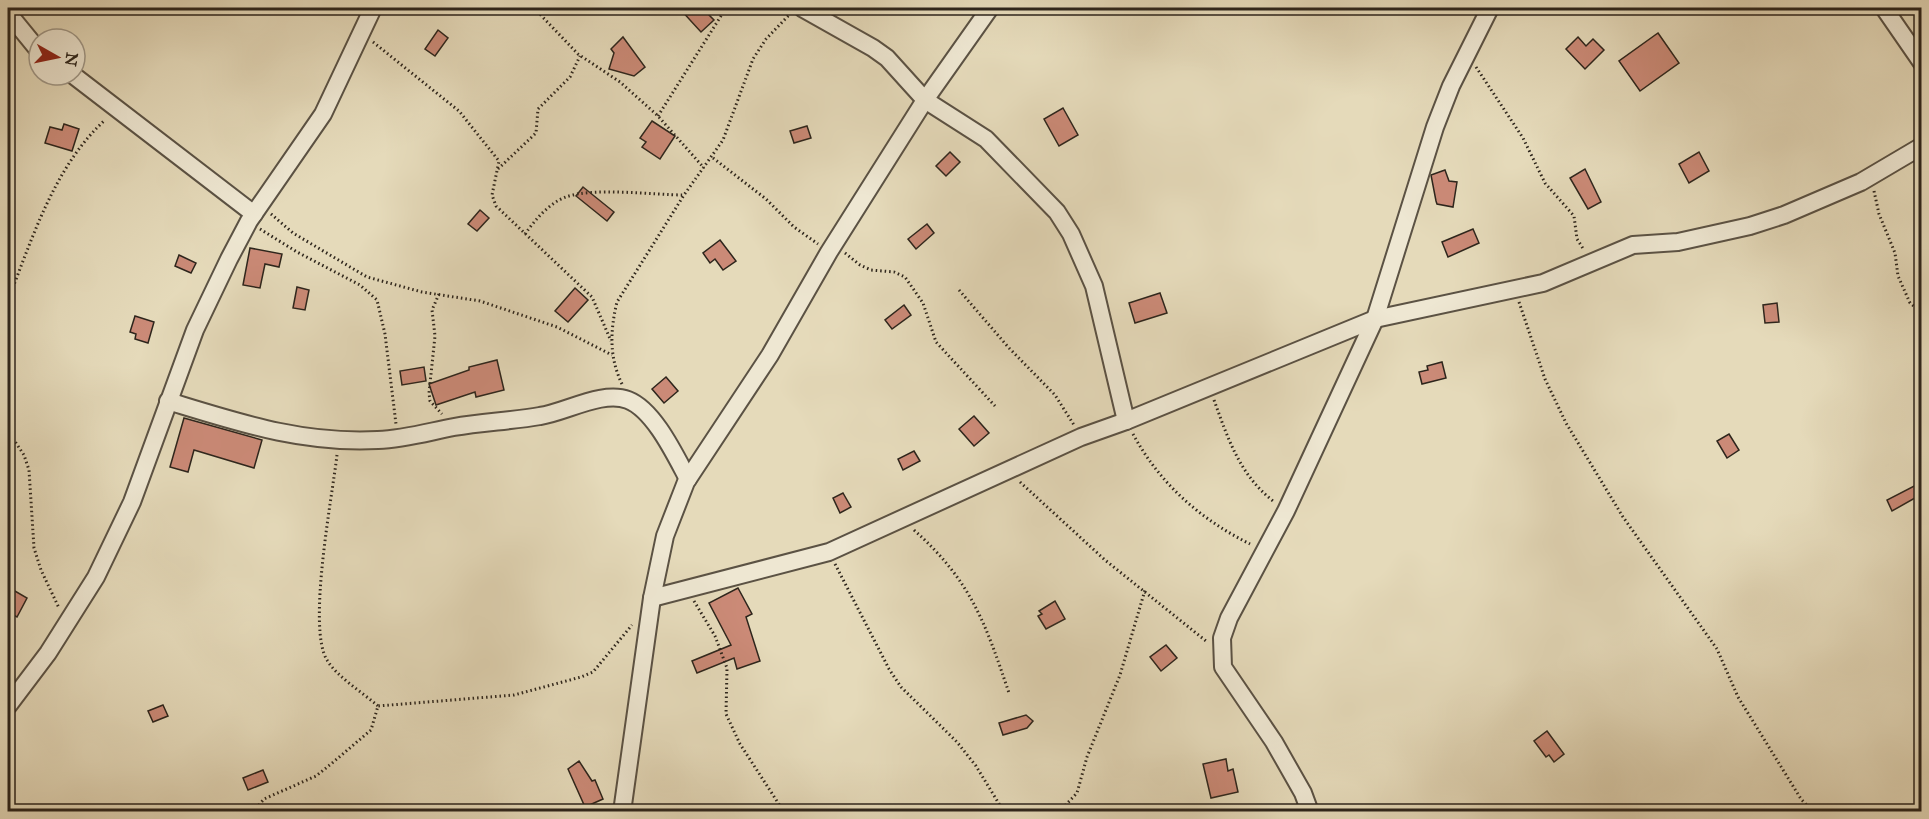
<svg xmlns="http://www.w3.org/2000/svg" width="1929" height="819" font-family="'IM FELL Great Primer',serif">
<rect width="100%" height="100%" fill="#e5daba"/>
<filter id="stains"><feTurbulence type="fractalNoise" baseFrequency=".00333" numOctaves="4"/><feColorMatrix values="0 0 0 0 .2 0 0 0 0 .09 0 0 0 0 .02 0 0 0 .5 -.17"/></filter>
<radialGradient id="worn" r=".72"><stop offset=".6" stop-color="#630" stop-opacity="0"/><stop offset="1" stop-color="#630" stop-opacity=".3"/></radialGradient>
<g fill="#cb8a77" stroke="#2d251c" stroke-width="1.5">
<path d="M679,8H702L714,20L701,32Z"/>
<path d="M438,30L448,38L435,56L425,49Z"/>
<path d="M1658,33L1679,63L1640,91L1619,61Z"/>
<path d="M623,37L645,67L634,76L609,69L614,53L611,49Z"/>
<path d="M1578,37L1586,46L1593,39L1604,50L1585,69L1566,49Z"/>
<path d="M1063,108L1078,135L1059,146L1044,119Z"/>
<path d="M652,121L675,136L660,159L642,147L646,142L640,138Z"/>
<path d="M64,124L79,129L72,151L45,143L50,127L62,130Z"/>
<path d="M807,126L811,138L794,143L790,131Z"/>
<path d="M950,152L960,162L946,176L936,166Z"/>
<path d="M1699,152L1709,171L1689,183L1679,164Z"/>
<path d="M1585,169L1601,202L1588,209L1570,178Z"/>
<path d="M1445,170L1449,181L1457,182L1453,207L1437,204L1436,201L1431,175Z"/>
<path d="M583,187L614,212L607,221L576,196Z"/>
<path d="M480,210L489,218L477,231L468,224Z"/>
<path d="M927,224L934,233L916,249L908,239Z"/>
<path d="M1473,229L1479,243L1448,257L1442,242Z"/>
<path d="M720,240L736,261L723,270L715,259L710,263L703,253Z"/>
<path d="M250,248L282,254L279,267L265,264L260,288L243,285Z"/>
<path d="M179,255L196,263L191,273L175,266Z"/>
<path d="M297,287L309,290L305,310L293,308Z"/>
<path d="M575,288L588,300L568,322L555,311Z"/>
<path d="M1160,293L1167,313L1135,323L1129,303Z"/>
<path d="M1777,303L1779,322L1765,323L1763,305Z"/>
<path d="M904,305L911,315L892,329L885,320Z"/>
<path d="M135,316L154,322L148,343L135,339L136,334L130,332Z"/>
<path d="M497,360L504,390L476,397L475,392L436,405L429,384L469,370V367Z"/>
<path d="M1442,362L1446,378L1422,384L1419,372L1428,370L1427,366Z"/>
<path d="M424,367L426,381L402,385L400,371Z"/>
<path d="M666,377L678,391L664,403L652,389Z"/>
<path d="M974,416L989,433L974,446L959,429Z"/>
<path d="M184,418L262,440L254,468L194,450L188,472L170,467Z"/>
<path d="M1729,434L1739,450L1727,458L1717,441Z"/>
<path d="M914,451L920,461L903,470L898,459Z"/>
<path d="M1922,482V494L1892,511L1887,500Z"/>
<path d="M843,493L851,507L840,513L833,498Z"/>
<path d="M8,587L27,598L17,617L8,612Z"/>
<path d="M738,588L752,614L746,617L760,661L737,669L734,658L697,673L692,661L731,645L709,603Z"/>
<path d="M1055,601L1065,619L1046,629L1038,616L1042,614L1039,611Z"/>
<path d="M1166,645L1177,658L1161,671L1150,657Z"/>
<path d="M163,705L168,716L153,722L148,711Z"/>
<path d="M1026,715L1033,721L1027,728L1003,735L999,723Z"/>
<path d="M1547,731L1564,754L1554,762L1549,755L1546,757L1534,741Z"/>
<path d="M1226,759L1228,771L1233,769L1238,792L1211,798L1203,764Z"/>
<path d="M579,761L592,781L595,780L603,799L585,807L568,769Z"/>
<path d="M263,770L268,782L248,790L243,778Z"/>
</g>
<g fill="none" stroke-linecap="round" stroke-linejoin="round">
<defs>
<g id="street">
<path d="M802,8L873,48L887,58L925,100L986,139L1057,212L1071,234L1094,286L1126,421"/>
<path d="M1884,8L1922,63"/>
<path d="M8,13L39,51"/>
<path d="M73,75L254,214"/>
<path d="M168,401C240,423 302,444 378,440C404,439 428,432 454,427C482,422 512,421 540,416C566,412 603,390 628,400C654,410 675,455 688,479"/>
<path d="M652,598L829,552L1081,437L1126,421L1375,319L1543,283L1633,245L1678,242L1750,226L1784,215L1861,182L1922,146"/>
<path d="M8,706L48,653L96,577L132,502L195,330L229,259L249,221L323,114L373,8"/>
<path d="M622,812L652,598L665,536L686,482L770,355L829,252L925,100L990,8"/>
<path d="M1310,812L1303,793L1274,742L1223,667L1222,638L1229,618L1286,511L1375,319L1435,127L1451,86L1490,8"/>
</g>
</defs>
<use href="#street" stroke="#5b5244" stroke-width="20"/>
<g stroke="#2d251c" stroke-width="3" stroke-dasharray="1.5 3" stroke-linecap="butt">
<path d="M534,8L578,54L620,82L658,116L704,168"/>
<path d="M373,42L459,111L499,161L492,195L496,206L592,297L611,341"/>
<path d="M1476,67L1523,138L1545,183L1574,216L1577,239L1584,250"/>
<path d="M658,116L726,8"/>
<path d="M713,158L766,199L794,227L818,244"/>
<path d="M498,169L536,133L538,109L570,77L580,56"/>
<path d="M1874,191L1879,214L1895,253L1898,276L1910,303L1922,313"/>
<path d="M271,214L293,233L367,277L422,292L480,301L557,327L612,355"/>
<path d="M260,229L297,252L360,285L377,300L385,334L396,424"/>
<path d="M525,234C535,220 549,203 566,197C592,187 655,195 684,195"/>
<path d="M845,253L860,265L871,270L894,272L905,277L923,303L936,342L995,406"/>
<path d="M959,290L1009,348L1055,395L1074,425"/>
<path d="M439,294L432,310L435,336L429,393L430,401L442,414"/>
<path d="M8,300C33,237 54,167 105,120"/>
<path d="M1519,302L1545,379L1566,423L1623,517L1717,649L1738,697L1801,799L1813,812"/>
<path d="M622,384C609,357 610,331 617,302L684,195L723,140L753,59L766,39L789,15"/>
<path d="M1214,400C1228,439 1240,475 1273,501"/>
<path d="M8,431L24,455L29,470L34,548L41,570L59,608"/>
<path d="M1133,434C1160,484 1200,519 1250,544"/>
<path d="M337,455C332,498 307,628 327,660C337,677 362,692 378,706"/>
<path d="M1020,482L1105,560L1206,641"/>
<path d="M914,530C971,581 985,622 1009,693"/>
<path d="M835,564L889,669L901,687L957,742L976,766L1004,812"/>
<path d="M694,601L715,636L727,668L726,714L740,744L784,812"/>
<path d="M253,812L264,799L316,776L331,764L371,730L378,706L514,695L581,677L593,672L632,625"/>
<path d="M1059,812L1077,793L1087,757L1120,675L1145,590"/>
</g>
<use href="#street" stroke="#eee7d2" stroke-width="16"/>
</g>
<rect width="1929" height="819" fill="none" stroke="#e5daba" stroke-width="30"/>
<rect x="9" y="9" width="1911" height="801" fill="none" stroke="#2d251c" stroke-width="3"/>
<rect x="15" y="15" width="1899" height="789" fill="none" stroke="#2d251c" stroke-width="1.5"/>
<g transform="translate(57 57) rotate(99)"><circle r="28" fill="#eee7d2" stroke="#a19989" stroke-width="1.5"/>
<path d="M0-4.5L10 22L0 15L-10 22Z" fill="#8f2418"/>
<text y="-9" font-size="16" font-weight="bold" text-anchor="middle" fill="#2d251c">N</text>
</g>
<rect width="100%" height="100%" filter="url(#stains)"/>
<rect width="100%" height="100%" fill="url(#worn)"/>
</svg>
